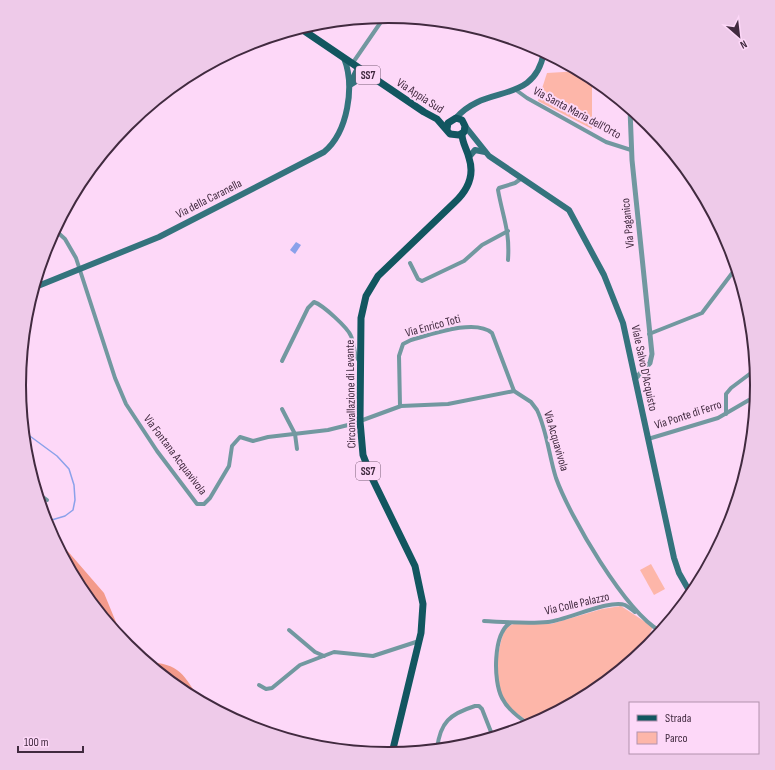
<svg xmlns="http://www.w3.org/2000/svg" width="775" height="770" font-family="'Sofia Sans Condensed',sans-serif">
<rect width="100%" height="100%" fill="#fdd8f8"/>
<g fill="#fdb6a9">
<path d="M580,71L592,78V129L538,101L547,73Z"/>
<path d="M651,564L665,589L654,595L640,570Z"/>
<path d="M621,606L653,627L648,637L652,641L648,646L592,692L532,724C521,716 510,710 503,698C492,680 498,645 506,627L519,622L551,624L602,609Z"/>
</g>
<g fill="#f39a8b">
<path d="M49,515L54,526L52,533L104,593L120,632L138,656L126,646L81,590L47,526L44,518Z"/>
<path d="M146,662C180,663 184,675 201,702L182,692Z"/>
</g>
<path fill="#8aa1ea" d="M296,242L301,245L295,254L290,250Z"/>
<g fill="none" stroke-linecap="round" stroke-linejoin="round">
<g stroke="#8aa1ea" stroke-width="1.5">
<path d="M23,431L57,456L69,469L74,485L75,500L73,510L65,516L45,522"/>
<path d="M76,582L95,600L102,616"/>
<path d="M170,682L179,686L183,692"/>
</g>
<g stroke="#7298a0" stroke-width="4">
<path d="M352,64L385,16"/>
<path d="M516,90L527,98L606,142L631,150"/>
<path d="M54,229L65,239L76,258L115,378L126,404L157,451L197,504H204L210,498L229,466L232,446L240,437L253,441L268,437L328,430L352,424L401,406L448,404L514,391L531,402L537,410C547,431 549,456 556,478C570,517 625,611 660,631"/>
<path d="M508,260C510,230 503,218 498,190L499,188L515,183L522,178"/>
<path d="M410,263L418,279L422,281L464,261L482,245L508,231"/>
<path d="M649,334L702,313L736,268"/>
<path d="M282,361L308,308L314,302C323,305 348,328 351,336C355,345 353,357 361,362"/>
<path d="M400,406L399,356L403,344L411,340C430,335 475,318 492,333L514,391"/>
<path d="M282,409L295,434L297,449"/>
<path d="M726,414V394L731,388L755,370"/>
<path d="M648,439L718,418L749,400L755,402"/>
<path d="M36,492L47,500"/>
<path d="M484,621C505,622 527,624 548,622C567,620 610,599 625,605C629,607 632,610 635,612"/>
<path d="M510,623C493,634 493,681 502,698C508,710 519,718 530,725"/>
<path d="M289,630L315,652L324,656"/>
<path d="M259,685L266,689L272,688L300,665L334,652L373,656L419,641"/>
<path d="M437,749C440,722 450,714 475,706H479L482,709L493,737"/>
</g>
<path stroke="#7298a0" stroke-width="5" d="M630,109L632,160L652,354L650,363L635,379"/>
<g stroke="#34737d" stroke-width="6">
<path d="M350,84L358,68"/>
<path d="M350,85L361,78H372"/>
<path d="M456,118C486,83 534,106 544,52"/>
<path d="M465,126L489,156L569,210L604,275L623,323L674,558L679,573L691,594"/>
<path d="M469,157L475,150L485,152"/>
<path d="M33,288L159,237L324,152C348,132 355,86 344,58"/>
</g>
<g stroke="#125660" stroke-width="7">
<path d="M300,28L424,112L437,119L450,134L459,135L464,132L465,126L462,120L456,118L448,123L447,129"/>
<path d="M392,753L421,633L423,604L415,566L372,478L363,455L360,421L361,318L366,296L378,276L454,203C467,191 475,176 469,158C467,149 462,143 462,134"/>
</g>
</g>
<g text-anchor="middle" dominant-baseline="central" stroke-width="4" stroke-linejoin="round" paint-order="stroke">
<g fill="#fdd8f8" stroke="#795e76" stroke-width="1">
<rect x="356" y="66" width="24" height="18" rx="3"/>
<rect x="356" y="462" width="24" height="18" rx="3"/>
</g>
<g font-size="11" font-weight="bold" fill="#412a3f">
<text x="368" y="75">SS7</text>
<text x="368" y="471">SS7</text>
</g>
<g font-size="12" fill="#412a3f" stroke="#fdd8f8">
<text transform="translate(420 96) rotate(33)">Via Appia Sud</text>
<text transform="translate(577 113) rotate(28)">Via Santa Maria dell'Orto</text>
<text transform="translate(209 199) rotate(-27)">Via della Caranella</text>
<text transform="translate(628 223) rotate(-96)">Via Paganico</text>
<text transform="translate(433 326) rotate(-15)">Via Enrico Toti</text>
<text transform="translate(644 368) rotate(78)">Viale Salvo D'Acquisto</text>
<text transform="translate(351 394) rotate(-91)">Circonvallazione di Levante</text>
<text transform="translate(688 415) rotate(-18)">Via Ponte di Ferro</text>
<text transform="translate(556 441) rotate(74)">Via Acquavivola</text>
<text transform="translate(175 455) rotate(53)">Via Fontana Acquavivola</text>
<text transform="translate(577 604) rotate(-13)">Via Colle Palazzo</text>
</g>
</g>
<path d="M0 0H775V770H0ZM26 385a362 362 0 1 1 724 0a362 362 0 1 1-724 0Z" fill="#eecae9" fill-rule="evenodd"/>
<path fill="none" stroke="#412a3f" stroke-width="2" d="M26 385a362 362 0 1 1 724 0a362 362 0 1 1-724 0Z"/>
<rect x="629" y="702" width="130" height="52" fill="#fdd8f8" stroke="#b292ae"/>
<rect x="637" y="715" width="20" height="6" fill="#125660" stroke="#b292ae"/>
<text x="665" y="722" font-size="12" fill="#412a3f">Strada</text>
<rect x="637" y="732" width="20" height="12" fill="#fdb6a9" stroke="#b292ae"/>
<text x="665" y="742" font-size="12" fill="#412a3f">Parco</text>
<g transform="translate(739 36) rotate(152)" stroke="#fdd8f8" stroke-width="3" paint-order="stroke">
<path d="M0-3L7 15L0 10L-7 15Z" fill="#412a3f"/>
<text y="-6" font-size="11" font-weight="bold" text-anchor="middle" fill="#412a3f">N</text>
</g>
<path d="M18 746v6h65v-6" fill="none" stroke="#412a3f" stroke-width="2"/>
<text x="24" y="746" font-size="12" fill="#412a3f" stroke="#fdd8f8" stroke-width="3" paint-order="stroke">100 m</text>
</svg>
